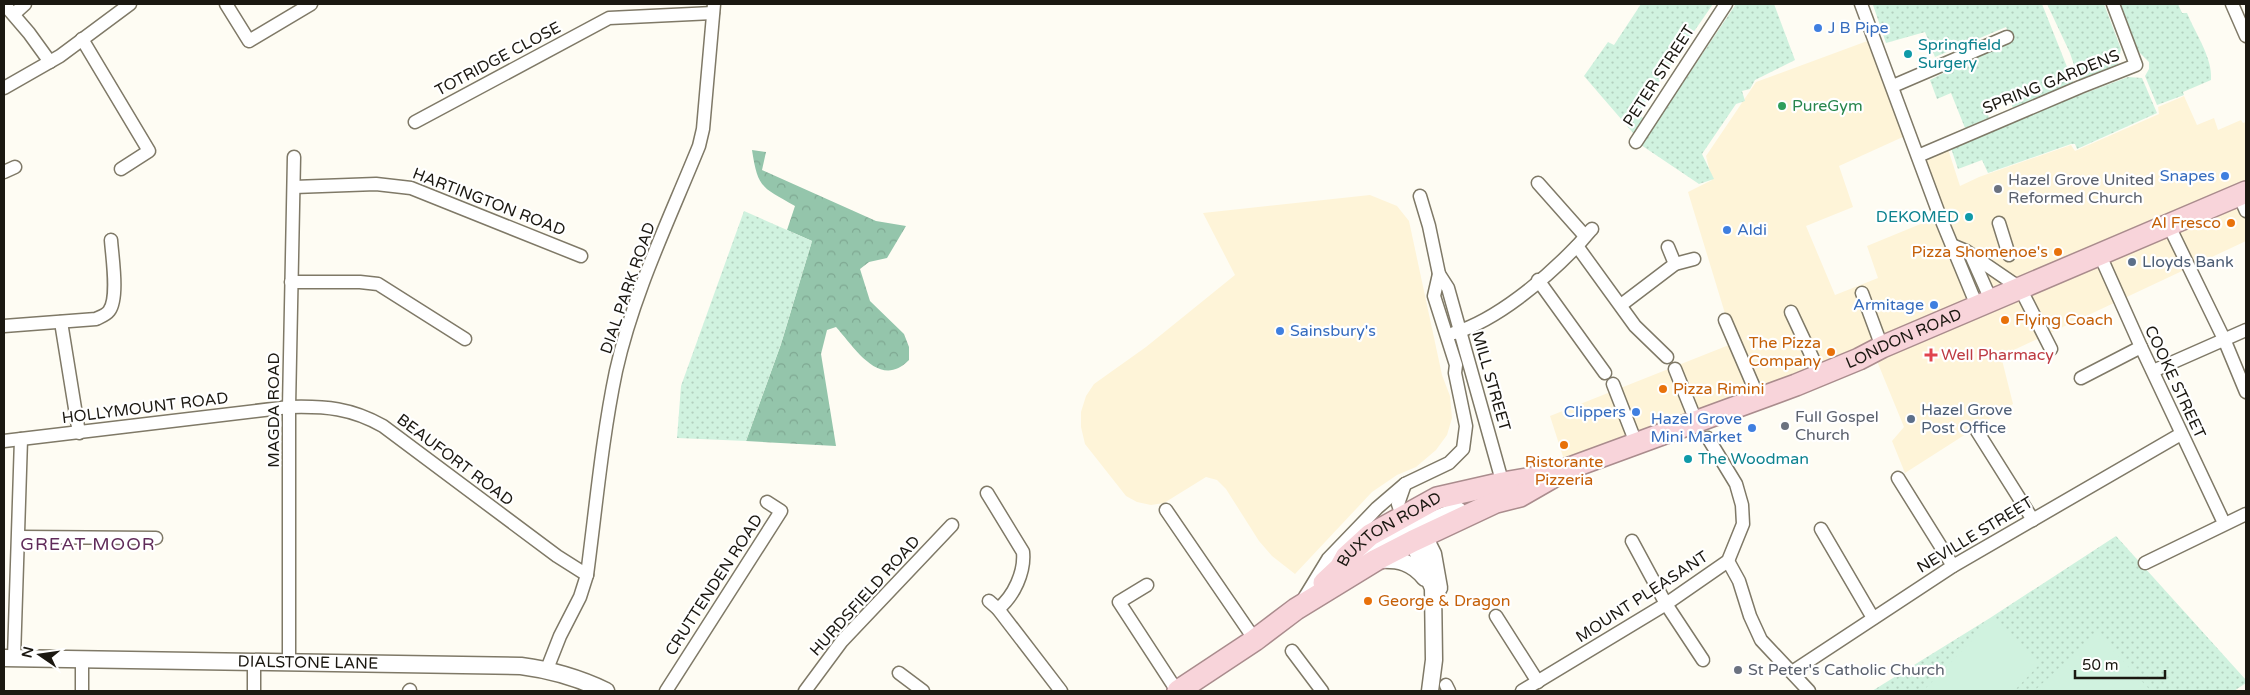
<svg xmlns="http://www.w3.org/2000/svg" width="2250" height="695" font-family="'Varela Round',sans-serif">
<defs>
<pattern id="forest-crowns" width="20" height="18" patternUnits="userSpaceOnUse" patternTransform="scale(1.25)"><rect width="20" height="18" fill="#94c5ab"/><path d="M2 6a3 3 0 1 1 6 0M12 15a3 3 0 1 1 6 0" fill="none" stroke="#7fa892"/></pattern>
<pattern id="park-dots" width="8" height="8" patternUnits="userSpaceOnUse" patternTransform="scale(1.25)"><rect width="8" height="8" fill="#d0f2df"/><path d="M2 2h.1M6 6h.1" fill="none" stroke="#b2cfbe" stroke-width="1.8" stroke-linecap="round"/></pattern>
</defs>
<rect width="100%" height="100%" fill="#fefcf3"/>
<g fill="#fef4d8">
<path d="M1870,40L1905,136L1839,166L1853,207L1806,226L1835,295L1878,278L1867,246L1940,216L1919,161L1948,149L1960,186L1979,177L2071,145L2075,151L2159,114L2158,107L2184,96L2197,125L2214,118L2218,130L2241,120L2243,123L2246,122V241L2001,356L2013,404L1905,473L1892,441L1904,427L1870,344L1567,469L1550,416L1734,343L1688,192L1712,180L1706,156L1756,82Z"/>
<path d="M1370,195L1397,206L1409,221L1442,375L1450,396L1452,418L1447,435L1436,450L1416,467L1397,475L1372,492L1295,574L1272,556L1259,541L1226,489L1217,480L1206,477L1164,503L1151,505L1137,502L1126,496L1085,444L1081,427V412L1086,396L1094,384L1146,347L1235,275L1203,213Z"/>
</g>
<path fill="url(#forest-crowns)" d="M752,150L766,152L762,170L876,221L906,226L887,258L869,262L860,269L870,301L904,334L909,347V360C880,390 855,348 836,327L827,330L821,354L836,446L746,441L781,344L812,241L787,230L795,206C763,187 758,190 752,150Z"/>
<g fill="url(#park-dots)">
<path d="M1641,4H1713L1637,114L1643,118L1634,134L1584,76L1608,42L1614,45Z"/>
<path d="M1736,4H1774L1795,60L1755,80L1750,89L1742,91L1745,101L1736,104L1702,154L1714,179L1699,184L1641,145Z"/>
<path d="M1876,4H2042L2073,82L2013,108L2007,93L1984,101L1989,118L1965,128L1951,93L1937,99L1930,80L1965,62L2006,44L2010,36L2006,27L1935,57L1925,32L1886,43L1873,5Z"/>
<path d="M2047,4H2104L2121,49L2118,64L2079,80L2070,53Z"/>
<path d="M2121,4H2178L2182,13H2187C2195,33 2213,58 2211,80L2183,92L2184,95L2157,105L2145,76L2149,69V62L2138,51Z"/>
<path d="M2128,77L2142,78L2157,113L2077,149L2075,144H2071L1988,173L1982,160L1958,169L1951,148L2048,107Z"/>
<path d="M744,211L812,241L781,344L746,441L677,438L681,386Z"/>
<path d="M2116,536L2246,680V683L2234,691H1872L1990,618Z"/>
</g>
<g fill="#d0f2df">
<path d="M1993,619L2039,665L2014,691H1923Z"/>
<path d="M2097,633L2151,691H2034Z"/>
</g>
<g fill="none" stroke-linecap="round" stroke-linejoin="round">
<defs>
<g id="minor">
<path d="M4,4L29,33L50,62"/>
<path d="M226,4L249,41L311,4"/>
<path d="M1861,4L1939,214L1977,306"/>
<path d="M2232,4L2246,36"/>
<path d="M14,14L25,4"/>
<path d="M82,39L149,151L121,169"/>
<path d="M1893,86L2007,37"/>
<path d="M4,88L60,56L130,4"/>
<path d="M415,122L609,18L713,13"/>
<path d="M1636,142L1726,4"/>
<path d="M1918,156L2080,87L2136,65L2113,4"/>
<path d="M4,172L15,167"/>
<path d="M1538,183L1585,236"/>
<path d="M294,187L376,184L411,188L581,256"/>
<path d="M2239,195L2246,211"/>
<path d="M1420,196L1429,226L1439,274L1448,288L1504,488"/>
<path d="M1999,223L2009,255"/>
<path d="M2169,226L2224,339L2246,392"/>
<path d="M1577,246L1635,326L1667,357"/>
<path d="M1954,246L1966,251L2020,288L2051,349"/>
<path d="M1668,247L1675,264"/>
<path d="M2099,253L2141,347L2224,523"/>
<path d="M1971,255L1991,300"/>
<path d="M1538,280L1605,373"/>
<path d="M291,282H360L378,284L465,339"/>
<path d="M1862,293L1882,347"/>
<path d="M1621,305L1675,264L1694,259"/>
<path d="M1791,312L1820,374"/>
<path d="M1725,320L1759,399"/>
<path d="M61,322L79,433"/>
<path d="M4,326L96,319C100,317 106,315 109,311C119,298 112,256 111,240"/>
<path d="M1454,333C1497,320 1545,279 1576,247C1582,241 1586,235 1592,229"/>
<path d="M1675,369L1696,421"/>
<path d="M2153,371L2246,330"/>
<path d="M2081,378L2141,347"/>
<path d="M1613,384L1636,443"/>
<path d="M1977,431L2033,520"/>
<path d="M4,441L289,407C326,406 351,408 383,426L557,556L587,575"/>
<path d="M1898,478L1953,566"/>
<path d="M987,493L1023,552C1025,572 1014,596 998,609"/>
<path d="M1166,510L1255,640"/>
<path d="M1402,516L1398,504L1405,484"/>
<path d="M1821,529L1873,618"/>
<path d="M19,537L156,538"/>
<path d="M1632,541L1666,604L1703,660"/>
<path d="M1728,561L1739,581L1750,616L1761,640L1809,691"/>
<path d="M2145,563L2246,514"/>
<path d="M1147,585L1119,602L1177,691"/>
<path d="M1303,600L1328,559L1377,508L1405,484L1449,463L1463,449L1466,426L1455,373L1456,365L1434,296L1439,274"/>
<path d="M989,601L998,609L1061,691"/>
<path d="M1496,616L1538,682"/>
<path d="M1292,651L1322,691"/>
<path d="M14,658L21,439"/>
<path d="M82,659V691"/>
<path d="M289,663V407L294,157"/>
<path d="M547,669L560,636L580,597L587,575C596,507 602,438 616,371C633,294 669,220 699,146L703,129L714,4"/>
<path d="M1792,672L1953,566L2181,434"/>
<path d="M899,673L923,691"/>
<path d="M1446,685L1449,691"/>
<path d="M254,691V663"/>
<path d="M409,691L410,690"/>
<path d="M666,691L781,511L767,502"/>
<path d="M805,691L842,641L952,525"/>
<path d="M1522,691L1666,604L1728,561L1743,524L1742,505L1736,484L1708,438"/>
</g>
<g id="tertiary">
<path d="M1402,516L1433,588L1434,660L1430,691"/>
<path d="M1414,532L1424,536L1433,554L1439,588"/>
<path d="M1379,560C1399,559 1412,562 1425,578"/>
<path d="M1349,563L1408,530L1458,510"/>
<path id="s1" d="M4,658L521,666C552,670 579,678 606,691"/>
</g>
<g id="trunk">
<path id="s2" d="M1324,583L1340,568L1346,557L1370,535L1437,498L1503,483L1545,476"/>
<path id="s3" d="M1178,691L1255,640L1296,609L1376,560L1413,541L1496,502L1520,496L1567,469L1796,385L1859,359L1882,347L2246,192"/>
</g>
</defs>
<use href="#minor" stroke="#7f7967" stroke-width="15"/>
<use href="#tertiary" stroke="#7f7967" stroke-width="19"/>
<use href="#trunk" stroke="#aa8c8d" stroke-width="24"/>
<use href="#minor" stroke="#fff" stroke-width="12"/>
<use href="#tertiary" stroke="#fff" stroke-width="16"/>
<use href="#trunk" stroke="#f8d4da" stroke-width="21"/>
</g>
<g fill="#3f7fe0" stroke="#fff" stroke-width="2">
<circle cx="1818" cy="28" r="5"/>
<circle cx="2225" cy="176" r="5"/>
<circle cx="1727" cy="230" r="5"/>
<circle cx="1934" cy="305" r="5"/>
<circle cx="1280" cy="331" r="5"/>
<circle cx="1636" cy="412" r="5"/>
<circle cx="1752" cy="428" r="5"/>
</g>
<g fill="#0f9aa8" stroke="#fff" stroke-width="2">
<circle cx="1908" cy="54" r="5"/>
<circle cx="1969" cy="217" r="5"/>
<circle cx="1688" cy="459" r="5"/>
</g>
<circle fill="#2e9e5b" stroke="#fff" stroke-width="2" cx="1782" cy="106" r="5"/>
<g fill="#6b7280" stroke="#fff" stroke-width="2">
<circle cx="1998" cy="189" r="5"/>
<circle cx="1785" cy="426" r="5"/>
<circle cx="1738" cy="670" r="5"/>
</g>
<g fill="#e8710a" stroke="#fff" stroke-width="2">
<circle cx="2231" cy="223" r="5"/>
<circle cx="2058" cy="252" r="5"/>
<circle cx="2005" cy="320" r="5"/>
<circle cx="1831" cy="352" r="5"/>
<circle cx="1663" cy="389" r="5"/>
<circle cx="1564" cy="445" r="5"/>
<circle cx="1368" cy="601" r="5"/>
</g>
<g fill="#5c6f8a" stroke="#fff" stroke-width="2">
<circle cx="2132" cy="262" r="5"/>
<circle cx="1911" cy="419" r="5"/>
</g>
<path fill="#e0444e" stroke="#fff" stroke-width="2" d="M1928.5 347.5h5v5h5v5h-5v5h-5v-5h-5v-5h5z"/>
<g text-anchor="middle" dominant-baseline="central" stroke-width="4.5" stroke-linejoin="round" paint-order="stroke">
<g font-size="16" fill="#366cbe" stroke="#fff" text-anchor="end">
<text x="1828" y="28" text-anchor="start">J B Pipe</text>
<text x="2215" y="176">Snapes</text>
<text x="1737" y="230" text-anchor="start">Aldi</text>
<text x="1924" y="305">Armitage</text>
<text x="1290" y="331" text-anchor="start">Sainsbury's</text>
<text x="1626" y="412">Clippers</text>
<text x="1742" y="419">Hazel Grove<tspan x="1742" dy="18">Mini Market</tspan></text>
</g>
<g font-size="16" fill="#0d838f" stroke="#fff" text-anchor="start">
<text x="1918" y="45">Springfield<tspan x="1918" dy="18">Surgery</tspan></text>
<text x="1959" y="217" text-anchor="end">DEKOMED</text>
<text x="1698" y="459">The Woodman</text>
</g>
<g font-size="16" fill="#1b1811" stroke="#fff">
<text transform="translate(498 59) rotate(-28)">TOTRIDGE CLOSE</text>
<text transform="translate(1659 76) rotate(-57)">PETER STREET</text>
<text transform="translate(2051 82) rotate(-22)">SPRING GARDENS</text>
<text transform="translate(489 202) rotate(21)">HARTINGTON ROAD</text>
<text transform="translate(628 288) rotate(-71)">DIAL PARK ROAD</text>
<text stroke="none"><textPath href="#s3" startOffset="811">LONDON ROAD</textPath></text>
<text transform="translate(1491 381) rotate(74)">MILL STREET</text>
<text transform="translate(2175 382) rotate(65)">COOKE STREET</text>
<text transform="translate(145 408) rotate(-7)">HOLLYMOUNT ROAD</text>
<text transform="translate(274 410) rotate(-90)">MAGDA ROAD</text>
<text transform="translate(455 460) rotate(37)">BEAUFORT ROAD</text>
<text stroke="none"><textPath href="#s2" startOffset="86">BUXTON ROAD</textPath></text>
<text transform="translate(1975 535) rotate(-31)">NEVILLE STREET</text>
<text transform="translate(714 585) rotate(-57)">CRUTTENDEN ROAD</text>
<text transform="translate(865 596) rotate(-48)">HURDSFIELD ROAD</text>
<text transform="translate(1642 597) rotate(-33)">MOUNT PLEASANT</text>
<text stroke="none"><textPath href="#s1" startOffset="304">DIALSTONE LANE</textPath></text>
</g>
<g font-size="16" fill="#27864d" stroke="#fff" text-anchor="start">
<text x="1792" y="106">PureGym</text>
</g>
<g font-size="16" fill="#5b616d" stroke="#fff" text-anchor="start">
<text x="2008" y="180">Hazel Grove United<tspan x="2008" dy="18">Reformed Church</tspan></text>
<text x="1795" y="417">Full Gospel<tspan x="1795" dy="18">Church</tspan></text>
<text x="1748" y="670">St Peter's Catholic Church</text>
</g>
<g font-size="16" fill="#c56008" stroke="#fff" text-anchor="end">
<text x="2221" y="223">Al Fresco</text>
<text x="2048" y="252">Pizza Shomenoe's</text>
<text x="2015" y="320" text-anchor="start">Flying Coach</text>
<text x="1821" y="343">The Pizza<tspan x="1821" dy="18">Company</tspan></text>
<text x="1673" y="389" text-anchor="start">Pizza Rimini</text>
<text x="1564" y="462" text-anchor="middle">Ristorante<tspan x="1564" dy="18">Pizzeria</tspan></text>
<text x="1378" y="601" text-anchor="start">George &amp; Dragon</text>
</g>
<g font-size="16" fill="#4e5e75" stroke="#fff" text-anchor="start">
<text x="2142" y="262">Lloyds Bank</text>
<text x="1921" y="410">Hazel Grove<tspan x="1921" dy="18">Post Office</tspan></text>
</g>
<g font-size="16" fill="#be3a42" stroke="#fff" text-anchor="start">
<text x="1941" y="355">Well Pharmacy</text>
</g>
<g font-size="18" letter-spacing="1" fill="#602b5a" stroke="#fff">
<text x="88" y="544">GREAT MOOR</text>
</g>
</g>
<rect width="2250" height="695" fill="none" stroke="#1b1811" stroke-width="10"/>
<g transform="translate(40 655) rotate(283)" stroke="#ffffff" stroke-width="4" paint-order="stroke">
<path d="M0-4L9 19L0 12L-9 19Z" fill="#1b1811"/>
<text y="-8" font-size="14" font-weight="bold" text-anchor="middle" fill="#1b1811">N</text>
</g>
<path d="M2075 670v8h90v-8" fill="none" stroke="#1b1811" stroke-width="2.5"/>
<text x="2082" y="670" font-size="15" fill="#1b1811" stroke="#ffffff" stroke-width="4" paint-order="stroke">50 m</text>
</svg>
